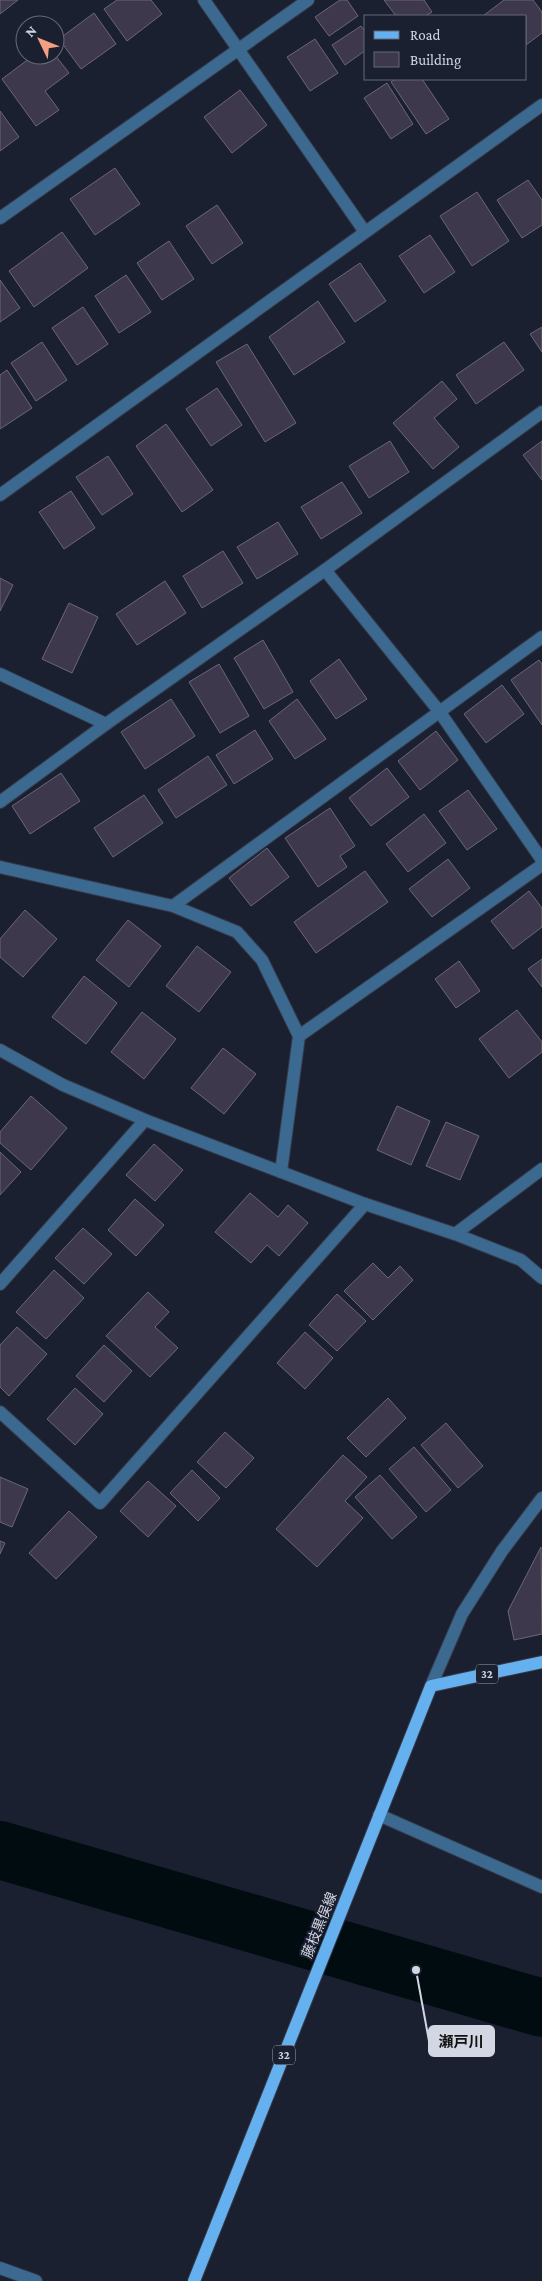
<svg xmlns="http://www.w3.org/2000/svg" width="542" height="2281" font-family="'Crimson Pro','Noto Sans JP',serif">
<rect width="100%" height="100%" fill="#1b2031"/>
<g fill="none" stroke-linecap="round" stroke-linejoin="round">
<path stroke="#010c10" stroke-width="58" d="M0,1850L542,2008"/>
</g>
<g fill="#3d384b" stroke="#6b667b">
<path d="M0,0H18L0,14Z"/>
<path d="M117,0H151L162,14L127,41L104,9Z"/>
<path d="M340,0H347L358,16L329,36L315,17Z"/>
<path d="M384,0H424L432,12L425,16H396Z"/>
<path d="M504,0H533L542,12V33L526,45V16H483Z"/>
<path d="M94,13L116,44L81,69L59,39Z"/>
<path d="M361,26L366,33V50L345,65L332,45Z"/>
<path d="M315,39L338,73L310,91L287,57Z"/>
<path d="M34,55H55L69,73L45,91L59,110L36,126L2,79Z"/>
<path d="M395,79H422L449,119L426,134L391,82Z"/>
<path d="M387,83L413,124L391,139L364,98Z"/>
<path d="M240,90L267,125L232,153L204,117Z"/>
<path d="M0,111L19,137L0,151Z"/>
<path d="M115,168L140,204L95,235L70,199Z"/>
<path d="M528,180L542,200V225L522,238L497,200Z"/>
<path d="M477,192L509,241L472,266L440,216Z"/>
<path d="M217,205L243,243L212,264L186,226Z"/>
<path d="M62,232L88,268L34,307L9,271Z"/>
<path d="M430,235L455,272L424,293L399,256Z"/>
<path d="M169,241L194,279L162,300L137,263Z"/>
<path d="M360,263L386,301L355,322L329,284Z"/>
<path d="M126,275L151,312L119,333L95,296Z"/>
<path d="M0,280L20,308L0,322Z"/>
<path d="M318,301L345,342L294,375L269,337Z"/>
<path d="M83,307L108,344L77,365L52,328Z"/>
<path d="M542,327V352L530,334Z"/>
<path d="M42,342L67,380L36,401L11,363Z"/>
<path d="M504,342L524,370L476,404L456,375Z"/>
<path d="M247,344L296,423L265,442L216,362Z"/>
<path d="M7,370L32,408L0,429V375Z"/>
<path d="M442,381L457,399L434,418L459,447L433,469L393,423Z"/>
<path d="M217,388L242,425L211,446L186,409Z"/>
<path d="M166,424L213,490L182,512L136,446Z"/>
<path d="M390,441L409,472L369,498L349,466Z"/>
<path d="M542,441V480L523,455Z"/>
<path d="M108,456L133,494L102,515L76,477Z"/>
<path d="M342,482L362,513L321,539L301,507Z"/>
<path d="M71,491L95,528L64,549L39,512Z"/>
<path d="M278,522L298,554L257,579L237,547Z"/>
<path d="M223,551L243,583L202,608L183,576Z"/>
<path d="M0,578L13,585L0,611Z"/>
<path d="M165,581L186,613L137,645L116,614Z"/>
<path d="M69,603L98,617L72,673L42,659Z"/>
<path d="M263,640L293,692L264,709L234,658Z"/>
<path d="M339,659L367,699L336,719L310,681Z"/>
<path d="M539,660L542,664V725L511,680Z"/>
<path d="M219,664L249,716L220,733L189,682Z"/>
<path d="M502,685L524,714L486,743L464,714Z"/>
<path d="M171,699L195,736L145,769L121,732Z"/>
<path d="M297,699L326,739L295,759L269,721Z"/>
<path d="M255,730L273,759L234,784L216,755Z"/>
<path d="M436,731L458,760L420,790L398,761Z"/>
<path d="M208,756L227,785L176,818L158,790Z"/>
<path d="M387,768L409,797L371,826L349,798Z"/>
<path d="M61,773L80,801L30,834L12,806Z"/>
<path d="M468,790L497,829L467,850L439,811Z"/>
<path d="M144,795L163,823L113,857L94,828Z"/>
<path d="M330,808L355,846L340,856L347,867L318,887L285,838Z"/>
<path d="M424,814L446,843L408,872L386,844Z"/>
<path d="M267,848L289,877L251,906L229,878Z"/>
<path d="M448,859L470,888L432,917L409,889Z"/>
<path d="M365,871L388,902L316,953L294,922Z"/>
<path d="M529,891L542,908V927L513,949L491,921Z"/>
<path d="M25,910L57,939L23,977L0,957V939Z"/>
<path d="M128,920L161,946L129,987L96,960Z"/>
<path d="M197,946L231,972L199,1012L166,986Z"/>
<path d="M542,959V987L528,969Z"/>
<path d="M459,961L480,991L456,1008L435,979Z"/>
<path d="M84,976L117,1003L86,1044L52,1017Z"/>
<path d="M517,1010L542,1042V1052L509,1078L479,1039Z"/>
<path d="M142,1012L176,1039L144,1079L111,1052Z"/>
<path d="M223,1048L256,1074L224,1114L191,1088Z"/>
<path d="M31,1096L67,1128L31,1170L0,1143V1132Z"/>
<path d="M397,1106L430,1121L411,1165L377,1150Z"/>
<path d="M446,1122L479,1136L460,1180L426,1166Z"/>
<path d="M154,1144L183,1170L155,1201L126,1175Z"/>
<path d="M0,1152L21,1172L0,1195Z"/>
<path d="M250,1193L278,1217L288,1205L308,1223L279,1256L267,1245L251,1263L215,1232Z"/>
<path d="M135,1199L164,1225L136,1256L108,1230Z"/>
<path d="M83,1228L112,1254L84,1284L55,1258Z"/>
<path d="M373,1263L388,1278L400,1266L413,1280L373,1320L344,1291Z"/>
<path d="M54,1270L84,1298L46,1339L16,1312Z"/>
<path d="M148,1292L169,1312L155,1327L178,1348L150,1377L106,1336Z"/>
<path d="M337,1294L366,1321L337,1351L309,1325Z"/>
<path d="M17,1327L47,1354L9,1396L0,1387V1345Z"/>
<path d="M305,1332L333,1358L305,1389L277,1363Z"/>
<path d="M104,1345L132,1371L104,1402L76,1376Z"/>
<path d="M75,1388L103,1414L75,1445L47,1419Z"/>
<path d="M388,1398L406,1418L366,1457L347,1438Z"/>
<path d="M446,1423L483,1466L458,1488L421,1445Z"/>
<path d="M225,1432L254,1458L226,1488L197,1462Z"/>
<path d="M414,1447L451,1490L426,1512L389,1469Z"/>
<path d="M343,1455L367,1477L345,1501L363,1518L317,1567L276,1529Z"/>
<path d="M192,1470L220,1498L198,1521L170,1493Z"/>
<path d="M380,1475L417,1517L392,1539L355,1497Z"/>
<path d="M0,1477L28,1489L12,1527L0,1522Z"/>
<path d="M148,1481L176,1506L148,1537L120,1511Z"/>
<path d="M69,1511L97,1537L56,1579L29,1553Z"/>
<path d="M0,1541L5,1543L0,1554Z"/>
<path d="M541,1547L542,1634L514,1640L508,1611Z"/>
</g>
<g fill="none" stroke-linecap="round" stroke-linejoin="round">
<defs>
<g id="minor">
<path d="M204,0L365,232"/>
<path d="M0,218L308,0"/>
<path d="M0,495L542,105"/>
<path d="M325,570L439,711L542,860"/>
<path d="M0,674L106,724"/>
<path d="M0,802L106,724L325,570L542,412"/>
<path d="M0,867L173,906L237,932L262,960L299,1036L281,1172"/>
<path d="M173,906L542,637"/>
<path d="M299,1036L542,865"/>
<path d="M0,1050L63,1085L145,1120L365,1204L455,1234L521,1260L542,1278"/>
<path d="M455,1234L542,1169"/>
<path d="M0,1284L145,1120"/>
<path d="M0,1412L100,1503L365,1204"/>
<path d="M431,1686L462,1614L502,1551L542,1498"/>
<path d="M379,1815L542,1887"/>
<path d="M0,2268L36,2281"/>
</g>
<path id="major" d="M194,2281L431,1686L542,1662"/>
</defs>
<use href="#minor" stroke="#353a4a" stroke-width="14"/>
<use href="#major" stroke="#353a4a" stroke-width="14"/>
<use href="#minor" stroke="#3c698f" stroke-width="12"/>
<use href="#major" stroke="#65b0ef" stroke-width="12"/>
</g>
<g text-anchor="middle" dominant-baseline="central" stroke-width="4" stroke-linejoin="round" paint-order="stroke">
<g fill="#1b2031" stroke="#9ca0ae" stroke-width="1">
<rect x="476" y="1664.5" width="22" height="19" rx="4"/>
<rect x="273" y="2045.5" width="22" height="19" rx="4"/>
</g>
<g font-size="12" font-weight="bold" fill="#d3d7e3">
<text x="487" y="1674">32</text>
<text x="284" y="2055">32</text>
</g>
<g font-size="14" fill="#d3d7e3" stroke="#1b2031">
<text transform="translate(319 1925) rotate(-68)">藤枝黒俣線</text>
</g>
</g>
<path fill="none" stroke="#d3d7e3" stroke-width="2" d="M416 1970L429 2041"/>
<circle fill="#d3d7e3" stroke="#1b2031" stroke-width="2" cx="416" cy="1970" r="5"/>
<rect fill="#d3d7e3" stroke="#d3d7e3" stroke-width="2" x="429" y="2026" width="65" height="30" rx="5"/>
<g font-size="15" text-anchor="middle" font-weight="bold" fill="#111">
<text x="461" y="2047">瀬戸川</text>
</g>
<rect x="364" y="15" width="162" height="65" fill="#1b2031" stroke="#656978"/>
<rect x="374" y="31" width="25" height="8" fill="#65b0ef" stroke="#656978"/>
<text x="410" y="40" font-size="15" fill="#d3d7e3">Road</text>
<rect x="374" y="52" width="25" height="15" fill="#3d384b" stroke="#656978"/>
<text x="410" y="65" font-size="15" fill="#d3d7e3">Building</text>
<g transform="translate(40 40) rotate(313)"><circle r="24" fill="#1b2031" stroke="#656978"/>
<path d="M0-4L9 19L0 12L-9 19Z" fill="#f39f84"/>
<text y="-8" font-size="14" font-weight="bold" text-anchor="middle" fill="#d3d7e3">N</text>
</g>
</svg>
